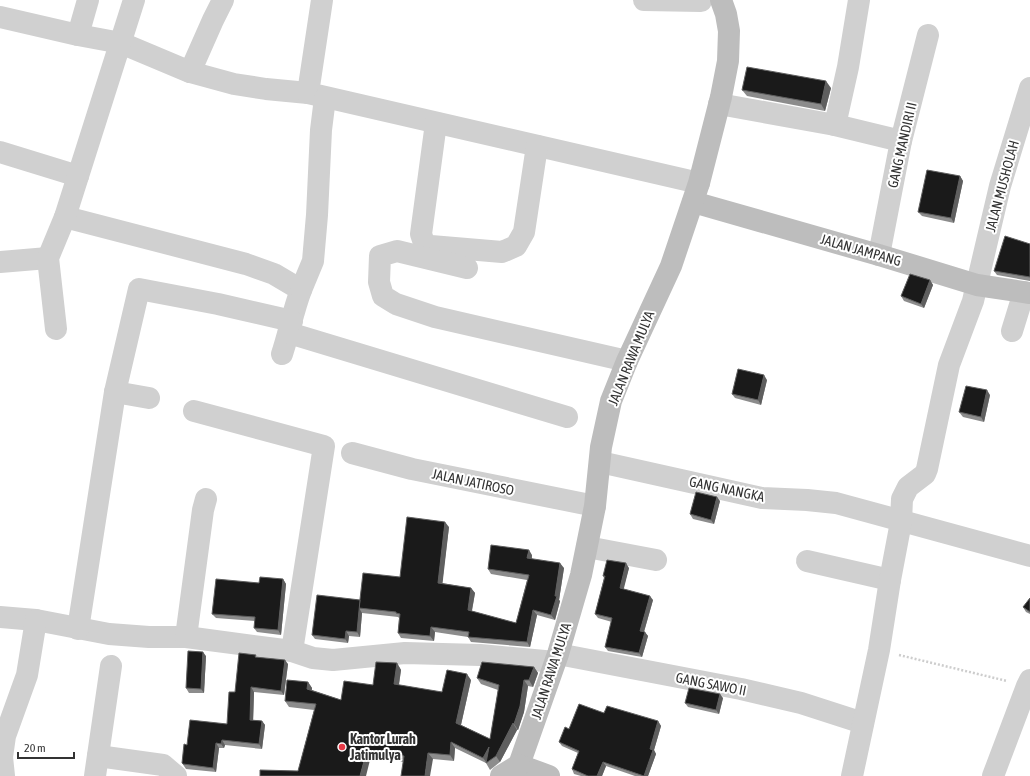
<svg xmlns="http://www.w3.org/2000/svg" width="1030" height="776" font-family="'Asap Condensed',sans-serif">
<rect width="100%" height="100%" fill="#fff"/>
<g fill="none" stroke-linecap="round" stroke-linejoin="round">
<path stroke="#cdcdcd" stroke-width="2.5" stroke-dasharray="2 2" stroke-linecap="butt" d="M899,655L1007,681"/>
<g stroke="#d0d0d0" stroke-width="22">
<path d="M223,0L213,20L190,72L234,84L266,89L308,93"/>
<path d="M322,0L308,93L699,183"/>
<path d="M644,0L701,1"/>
<path d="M0,17L78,35L121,43L190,72"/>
<path d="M78,35L88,0"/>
<path d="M719,104L835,125L901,141"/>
<path d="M436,123L421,234L424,243L431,246L502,252L516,246L524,232L537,146"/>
<path d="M835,125L848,67L859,0"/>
<path d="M0,152L78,176"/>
<path d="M65,217L246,264L274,274L301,290C293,311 289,333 282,354"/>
<path d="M879,255L901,141L928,35"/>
<path d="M0,262L48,258"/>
<path d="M467,268L397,251L380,256L379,282L383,296L396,304L435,317L627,361"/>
<path d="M301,290L313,261L317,215L321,130L325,98"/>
<path d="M56,329L48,258L65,217L134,0"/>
<path d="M1012,331L1024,292"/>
<path d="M289,333L567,417"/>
<path d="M115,392L149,398"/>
<path d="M194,411L324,446L292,651"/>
<path d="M352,453L412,469L595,506"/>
<path d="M600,462L762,498L807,500L836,503L1030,556"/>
<path d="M587,547L656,560"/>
<path d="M807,561L890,580"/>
<path d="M0,617L36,620L109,634L149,637H186L292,651L313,658L333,660L405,653L480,655L555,662"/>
<path d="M78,629L115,392L139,289L218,304L292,321"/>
<path d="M186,637L203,510L206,499"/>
<path d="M558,654L741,689L801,703L863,723"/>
<path d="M98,756L163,765L176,776"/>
<path d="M4,776L2,757L5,736L27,675L36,620"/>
<path d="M95,776L111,666"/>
<path d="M852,776L879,650L890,580L901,522L902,499L908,487L925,474L927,469L949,365L973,301L1000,186L1030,88"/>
<path d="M993,776L1027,686L1030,680"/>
</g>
<g stroke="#bdbdbd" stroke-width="22">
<path d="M693,202L879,255L977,285L1030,293"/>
<path d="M519,765L558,654L581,575L595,506L601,447L611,401L627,361L671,266L699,183L721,97L728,61L729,31L726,14L721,0"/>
<path d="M519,765L549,776"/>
<path d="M501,776L519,765"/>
</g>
</g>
<g fill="#8c8c8c">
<path d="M831,88L825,111L747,96L742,90Z"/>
<path d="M960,176L963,181L954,223L922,216L918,212Z"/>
<path d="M1030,244V281L997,275L994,271Z"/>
<path d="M930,280L933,285L924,308L904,301L901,296Z"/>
<path d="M767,380L761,405L735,398L732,394Z"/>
<path d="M990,395L984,422L963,417L959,412Z"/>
<path d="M720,501L714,524L693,519L690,514Z"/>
<path d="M449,527L442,583L471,588L475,593L472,611L516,623L527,580L491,574L488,569L532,555V559L564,568L559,600L560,601L555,620L537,615L530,647L471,642L468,637L435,632L434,641L401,638L398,633L399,618L398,617L362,613L360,637L349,636L348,643L315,639L312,635L360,600L400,577Z"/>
<path d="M629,568L623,589L653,600L644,632L648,636L642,657L608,651L605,647L612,622L598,618L595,614L604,578L603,576Z"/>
<path d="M283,579L286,584L281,635L257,632L254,628L255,621L216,618L212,614L259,583Z"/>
<path d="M1030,598V614L1026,612L1023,607Z"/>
<path d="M206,656L204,693H189L186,688Z"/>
<path d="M257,657L288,664L284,695L254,692L253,720L262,721L265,725L262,749L225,745L224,748H219L216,772L186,769L182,763L187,745L227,724Z"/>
<path d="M397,663L401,670L399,685L442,692L471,680L461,725L490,739L498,690L481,684L477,678L534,667L538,673L533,687L528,686L524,712L518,730H517L500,762L490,770L486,763L455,748L454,761L433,759L403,762L371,756L298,771L314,710L289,707L285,701L308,682L312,688V690L341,700L373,685Z"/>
<path d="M723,698L719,714L688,707L685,703Z"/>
<path d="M604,713L658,721L661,726L654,750L656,754L648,776H635L606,766L602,776H581L574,774L572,769L578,753L562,746L559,742L569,729Z"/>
</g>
<g fill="#5f5f5f">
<path d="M826,81L831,88L825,111L821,104Z"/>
<path d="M960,176L963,181L954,223L951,218Z"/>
<path d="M930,280L933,285L924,308L921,304Z"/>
<path d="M764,375L767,380L761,405L758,400Z"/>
<path d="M987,390L990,395L984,422L981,417Z"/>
<path d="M717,497L720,501L714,524L711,520Z"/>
<path d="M445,522L449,527L442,588L438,583Z"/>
<path d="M529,550L532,555L531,563L527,558Z"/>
<path d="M560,563L564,568L559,600L560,601L555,620L551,615L555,596Z"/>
<path d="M626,563L629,568L623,592L620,588Z"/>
<path d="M283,579L286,584L281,635L278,630Z"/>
<path d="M471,588L475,593L471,615L468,610Z"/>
<path d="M650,596L653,600L643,635L640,631Z"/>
<path d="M359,608L362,613L360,637L357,632Z"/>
<path d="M533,610L537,615L530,647L527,642Z"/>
<path d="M431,627L435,632L434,641L430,636Z"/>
<path d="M346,631L349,636L348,643L345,639Z"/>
<path d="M645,632L648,636L642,657L639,653Z"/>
<path d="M203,652L206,656L204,693L201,689Z"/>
<path d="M285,660L288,664L284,695L281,691Z"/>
<path d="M397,663L401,670L398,690L394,684Z"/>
<path d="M534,667L538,673L533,687L529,680Z"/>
<path d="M467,674L471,680L460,729L456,723Z"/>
<path d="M524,680L528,686L524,712L518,730L514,724Z"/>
<path d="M308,682L312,688L311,695L307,689Z"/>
<path d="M251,687L254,692L253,724L250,720Z"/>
<path d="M720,694L723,698L719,714L716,710Z"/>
<path d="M262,721L265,725L262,749L259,744Z"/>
<path d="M658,721L661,726L654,750L656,754L648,776H644L650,749Z"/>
<path d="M513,723L517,730L500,762L496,756Z"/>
<path d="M222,740L225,745L224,748L221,744Z"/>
<path d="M451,742L455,748L454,761L450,755Z"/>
<path d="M216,743L219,748L216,772L213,768Z"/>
<path d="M489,747L487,763L483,758Z"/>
<path d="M367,750L371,756L366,776H360Z"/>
<path d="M428,753L433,759L430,776H425Z"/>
<path d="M603,762L606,766L602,776H597Z"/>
</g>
<g fill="#1a1a1a" stroke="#5f5f5f">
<path d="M747,67L826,81L821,104L742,90Z"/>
<path d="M927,170L960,176L951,218L918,212Z"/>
<path d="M1005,236L1030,244V277L994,271Z"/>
<path d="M910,274L930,280L921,304L901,296Z"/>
<path d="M738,369L764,375L758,400L732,394Z"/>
<path d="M966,386L987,390L981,417L959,412Z"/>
<path d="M696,492L717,497L711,520L690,514Z"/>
<path d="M407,517L445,522L438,583L471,588L468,610L516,623L529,575L488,569L491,545L529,550L527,558L560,563L555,596H557L551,615L533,610L527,642L468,637L469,632L431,627L430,636L398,633L400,614L396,613V612L359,608L363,573L400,577Z"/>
<path d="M607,560L626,563L620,588L650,596L640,631L645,632L639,653L605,647L612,618L595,614L605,576H603Z"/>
<path d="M260,577L283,579L278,630L254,628L255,617L212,614L216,579L259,583Z"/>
<path d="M317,595L360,600L357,632L346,631L345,639L312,635Z"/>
<path d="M1030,598V612L1023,607Z"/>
<path d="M188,651L203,652L201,689L186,688Z"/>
<path d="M239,653L256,655L255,657L285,660L281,691L251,687L250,720L262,721L259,744L222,740L221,744L216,743L213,768L183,764L182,763L184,744L187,745L190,720L227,724L229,692H235Z"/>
<path d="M376,662L397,663L394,684L442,692L447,670L467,674L456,723L490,739L499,685L477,678L482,662L534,667L529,680H524L520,706L514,724L513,723L496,756L486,763L489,747L483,758L451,742L450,755L428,753L425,776H401L404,756L367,750L360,776H260V770L298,771L316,704L285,701L287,680L308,682L307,689L341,700L344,681L373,685Z"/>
<path d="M689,688L720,694L716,710L685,703Z"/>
<path d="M579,704L604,713L607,706L658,721L650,749L653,750L644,776L603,762L597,776H588L572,769L579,751L559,742L565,727L569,729Z"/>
</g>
<circle fill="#e63946" stroke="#fff" stroke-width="1.5" cx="342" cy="747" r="4"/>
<g text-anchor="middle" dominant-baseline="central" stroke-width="4" stroke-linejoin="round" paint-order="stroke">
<g font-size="14" fill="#333" stroke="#fff">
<text transform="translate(902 145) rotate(-77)">GANG MANDIRI II</text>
<text transform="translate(1002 186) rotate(-75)">JALAN MUSHOLAH</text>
<text transform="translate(861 250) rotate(16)">JALAN JAMPANG</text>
<text transform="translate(631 358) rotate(-68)">JALAN RAWA MULYA</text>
<text transform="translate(473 482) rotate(12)">JALAN JATIROSO</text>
<text transform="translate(727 489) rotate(12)">GANG NANGKA</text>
<text transform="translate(551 671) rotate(-72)">JALAN RAWA MULYA</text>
<text transform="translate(711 684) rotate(11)">GANG SAWO II</text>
</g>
<g font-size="14" font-weight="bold" fill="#333" stroke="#fff" text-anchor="start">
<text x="350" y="739">Kantor Lurah<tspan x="350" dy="16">Jatimulya</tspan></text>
</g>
</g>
<path d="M18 752v6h56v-6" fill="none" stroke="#333333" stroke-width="2"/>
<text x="24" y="752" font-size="12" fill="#333333" stroke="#ffffff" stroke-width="3" paint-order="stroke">20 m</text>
</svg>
